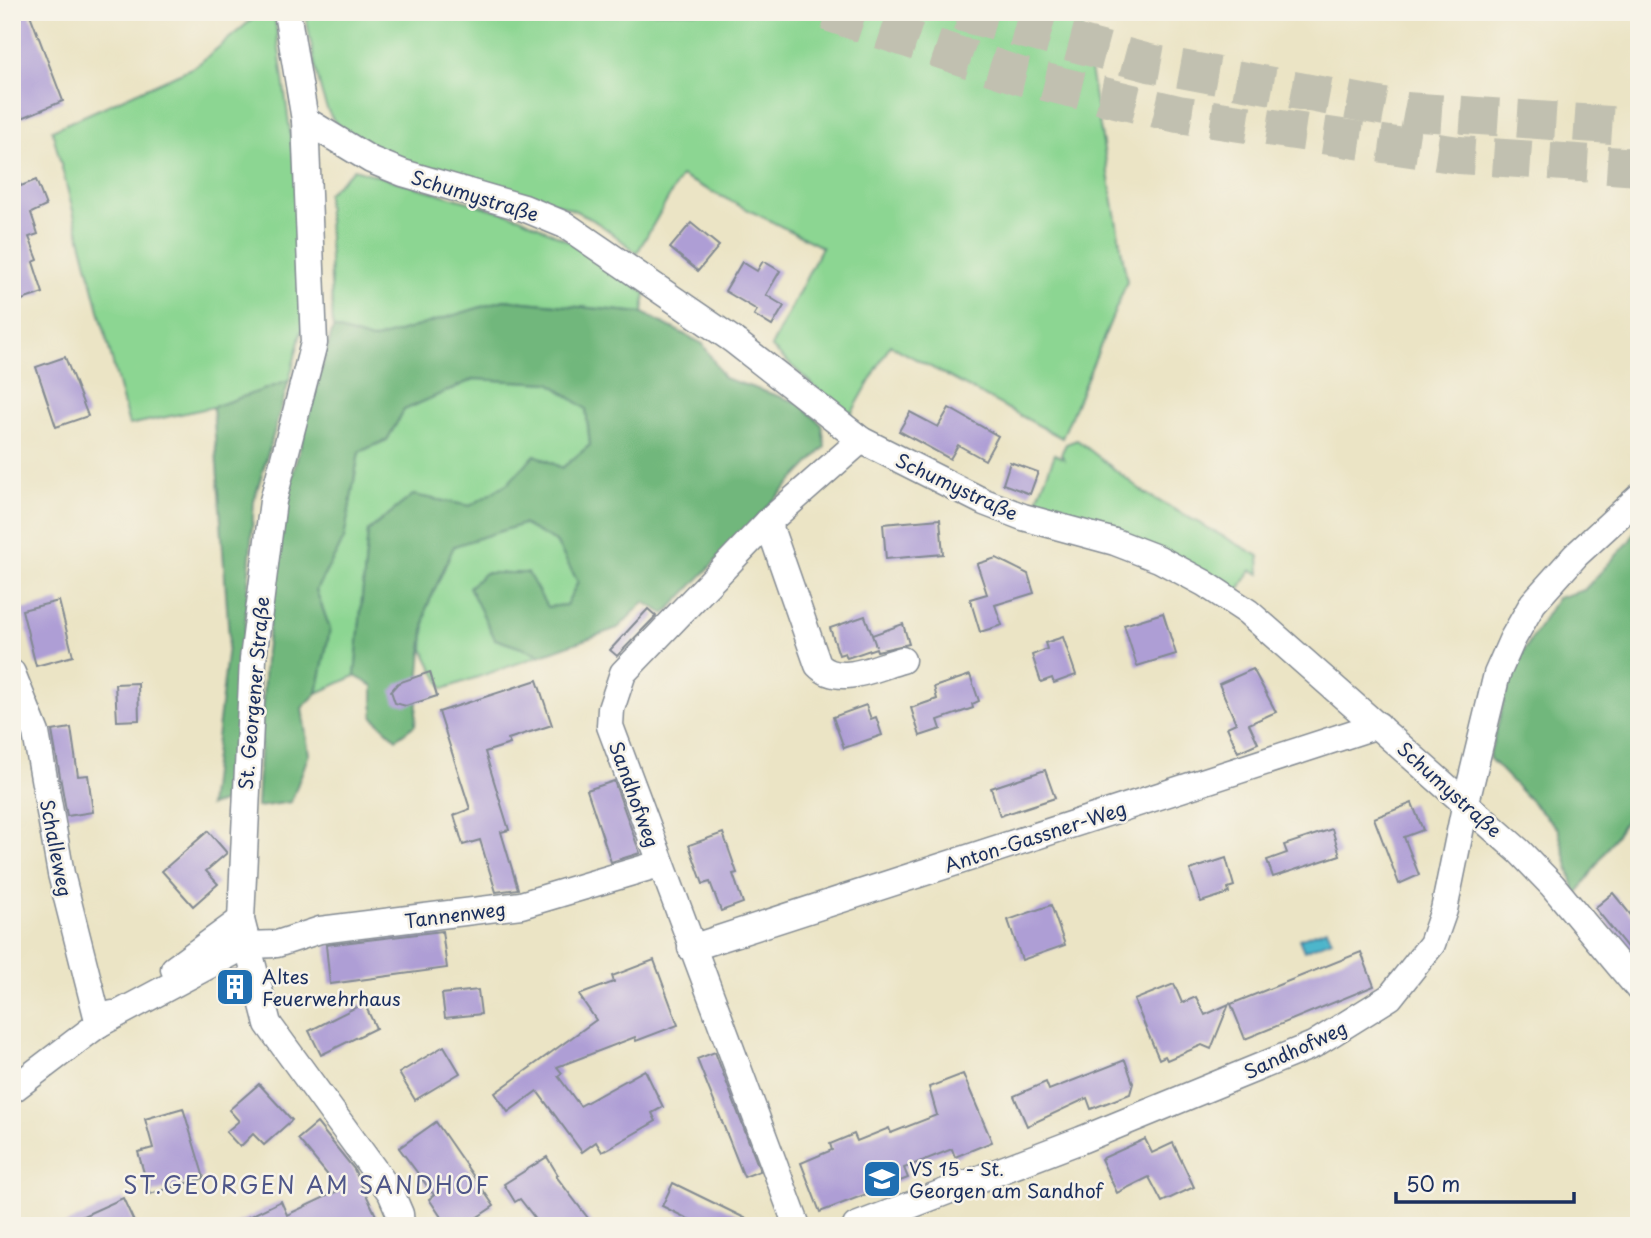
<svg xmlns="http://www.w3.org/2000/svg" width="1651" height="1238" font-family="'Playpen Sans',sans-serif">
<rect width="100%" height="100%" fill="#f7f3e8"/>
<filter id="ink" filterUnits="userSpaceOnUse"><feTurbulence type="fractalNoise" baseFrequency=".0143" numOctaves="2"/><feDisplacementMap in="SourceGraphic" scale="14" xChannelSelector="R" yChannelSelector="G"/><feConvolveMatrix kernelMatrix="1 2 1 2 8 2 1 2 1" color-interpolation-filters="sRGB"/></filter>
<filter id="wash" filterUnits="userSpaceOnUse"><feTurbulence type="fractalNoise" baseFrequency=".00686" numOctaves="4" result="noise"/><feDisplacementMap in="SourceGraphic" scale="28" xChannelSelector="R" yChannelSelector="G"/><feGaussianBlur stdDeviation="1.57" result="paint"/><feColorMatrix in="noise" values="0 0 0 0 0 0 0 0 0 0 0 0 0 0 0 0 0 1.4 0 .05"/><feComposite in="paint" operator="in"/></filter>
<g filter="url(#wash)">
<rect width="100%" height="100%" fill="#ebe4c5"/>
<g fill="#8cd692" stroke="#548278" stroke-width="2">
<path d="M261,12H274L295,168L304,321L289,381L213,407L129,425L52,130L196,66Z"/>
<path d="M305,12H1080L1127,282L1062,438L890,345L849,418L771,347L822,247L681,176L637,253C615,235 592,216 566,207C508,185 355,169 328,111C317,86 311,40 305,12Z"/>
<path d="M354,169L520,217L586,250L645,293L643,313L504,300L372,341L333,328L327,194Z"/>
<path d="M474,379L550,383L586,409L590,445L562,468L535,455L508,483L470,506L413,495L368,531L355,676L317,693L330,629L316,590L344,539L359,452L387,440L404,410Z"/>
<path d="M1077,440L1146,494L1259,556L1260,574L1251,570L1236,595L1033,510L1055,454L1064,459L1061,454L1066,444Z"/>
<path d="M523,524L556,542L578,582L566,605L547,607L495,639L542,655L443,689L423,649L426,609L453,546Z"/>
</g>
<g fill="#71b77c" stroke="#46736d" stroke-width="2">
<path d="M504,300L643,313L703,344L724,378L799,403L822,425L825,447L665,614L644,602L618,628L542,655L495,639L469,587L485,573H528L547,607L566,605L578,582L556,542L523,524L454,546L426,609L415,725L396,739L373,717V686L355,676L368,531L413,495L470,506L508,483L535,455L562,468L590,445L586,409L550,383L474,379L404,410L387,440L359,452L344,539L316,590L330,629L317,693L302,708L309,754L291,802L257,807L265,659L286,498L333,328L372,340Z"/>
<path d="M289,381L254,501L233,799L209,806L229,637L213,407Z"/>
<path d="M1639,524V800L1576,896L1558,829L1489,758L1512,670L1557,598L1584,590L1629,542Z"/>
</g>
<path fill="#4db6cb" stroke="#347294" stroke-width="2" d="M1327,929L1332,940L1304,951L1299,939Z"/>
<g id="blocks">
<g fill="#ae9ed5">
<path d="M12,12H29L63,101L22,118L12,94Z"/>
<path d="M12,169L21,186L36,180L46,206L31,213L38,234L29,237L38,260L33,262L43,293L16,302L12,291Z"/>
<path d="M691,223L719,246L698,271L670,248Z"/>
<path d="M763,261L780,271L766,295L784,306L772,326L754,315L757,310L725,291L742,262L757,271Z"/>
<path d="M65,357L88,416L56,427L36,367Z"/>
<path d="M949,408L998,436L985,460L958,445L950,459L899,431L910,412L938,427Z"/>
<path d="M1010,462L1038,472L1030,494L1003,484Z"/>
<path d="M940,519L943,554L886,559L883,524Z"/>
<path d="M996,558L1028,574L1034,593L995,605L1002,625L980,632L970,599L987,594L977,564Z"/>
<path d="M59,601L73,656L36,666L22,610Z"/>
<path d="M648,609L656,616L617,656L610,650Z"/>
<path d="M1163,613L1176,654L1137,666L1124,625Z"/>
<path d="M865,616L876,646L872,635L903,624L909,644L877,651L876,648L847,658L845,653L839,655L830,628Z"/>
<path d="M1063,637L1076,675L1054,683L1052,678L1041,682L1032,655L1047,649L1045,643Z"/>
<path d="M1253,669L1276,712L1249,724L1258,743L1238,752L1227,727L1236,723L1219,684Z"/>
<path d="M430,672L437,696L406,706L395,703L391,691L398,683Z"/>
<path d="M970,675L979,701L972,704L973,708L938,720L941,729L920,736L911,708L937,699L934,687Z"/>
<path d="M537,680L552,725L508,739L510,744L485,752L509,830L501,832L518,889L496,892L480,840L463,845L454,815L470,809L439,712Z"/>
<path d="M138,683L139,720L117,721L115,684Z"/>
<path d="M866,705L871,719L876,717L882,735L844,748L833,717Z"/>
<path d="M71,728L78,776L88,775L93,812L67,816L52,731Z"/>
<path d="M1045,770L1055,798L1000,816L991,788Z"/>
<path d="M614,781L640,853L611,862L587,790Z"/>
<path d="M1412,803L1423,830L1404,837L1419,875L1399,884L1374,818Z"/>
<path d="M1332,829L1340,855L1273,877L1267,860L1287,853L1284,845Z"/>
<path d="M208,831L227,853L206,871L218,884L193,906L162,871Z"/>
<path d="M723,833L737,873L733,874L743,903L721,911L710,882L703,884L689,845Z"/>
<path d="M1226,858L1234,886L1228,888L1229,893L1201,902L1190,870Z"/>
<path d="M1613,893L1639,925V962L1595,908Z"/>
<path d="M1051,905L1065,945L1022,960L1008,920Z"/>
<path d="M442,931L447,968L330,984L326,945Z"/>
<path d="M1361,952L1374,986L1245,1039L1231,1004Z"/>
<path d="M654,960L678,1025L636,1041L635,1037L557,1067L562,1073L558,1076L580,1106L645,1070L663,1107L652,1113L656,1121L602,1152L596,1142L582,1152L537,1091L508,1112L495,1093L596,1020L579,995L614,982L612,976Z"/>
<path d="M233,970H238L244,1003H224L225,974Z"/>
<path d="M1174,984L1182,1003L1196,997L1205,1015L1229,1004L1211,1049L1202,1045L1167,1060L1165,1056L1159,1059L1134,1000Z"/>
<path d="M478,990L481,1014L445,1018L442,994Z"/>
<path d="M364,1003L376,1028L321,1055L309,1031Z"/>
<path d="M444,1046L460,1073L415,1100L399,1073Z"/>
<path d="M715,1052L760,1171L744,1177L697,1059Z"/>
<path d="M1125,1060L1133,1083L1130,1094L1091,1109L1087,1098L1027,1126L1014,1096L1046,1082L1049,1090Z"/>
<path d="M963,1074L992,1142L955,1157L952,1149L904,1168L908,1178L820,1212L801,1163L832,1150L830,1144L854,1134L857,1141L889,1128L891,1133L937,1115L929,1087Z"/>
<path d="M259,1084L292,1120L264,1145L253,1134L240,1147L226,1132L239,1121L229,1110Z"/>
<path d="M183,1108L204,1178L150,1194L138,1152L153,1148L145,1119Z"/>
<path d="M436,1122L494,1206L464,1226H447L429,1199L434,1195L399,1148Z"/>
<path d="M317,1123L354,1169L381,1226H230L281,1201L287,1215L340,1190L298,1139Z"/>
<path d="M1145,1139L1152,1153L1173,1143L1194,1187L1162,1202L1149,1177L1117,1193L1101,1159Z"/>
<path d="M547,1157L558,1175L556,1176L594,1226H541L520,1199L515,1202L504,1184Z"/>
<path d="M673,1183L761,1226H702L662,1206Z"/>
<path d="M123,1198L136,1226H61Z"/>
</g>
</g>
</g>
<g filter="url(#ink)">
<use href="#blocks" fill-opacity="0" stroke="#838a92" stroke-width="2"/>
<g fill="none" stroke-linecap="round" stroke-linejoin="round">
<g stroke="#c1c0b0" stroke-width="38" stroke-dasharray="38 19" stroke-linecap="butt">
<path d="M827,12L1020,76L1178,114L1459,155L1639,167"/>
<path d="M959,12L1149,63L1406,111L1639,127"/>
</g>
<defs>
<g id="street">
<path d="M287,12L305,120L371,160L403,173L524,208L565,225L733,340L861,440L984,502L1023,517L1115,542L1159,559L1204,583L1248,612L1519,851L1552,885L1639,989"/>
<path d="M305,120L314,343L273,501L253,659L241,920L268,1024L391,1193L400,1214L401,1226"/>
<path d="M768,522L818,665C839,687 876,667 902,660"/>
<path d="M12,673L36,733L61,874L99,1024"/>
<path d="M691,948L1378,725"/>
<path d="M174,969L241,920"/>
<path d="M99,1024L247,945L277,944L320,930L521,905L659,864"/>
<path d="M12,1090L112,1014"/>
<path d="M797,1226L610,726L611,709L623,673L768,522L861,440"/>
<path d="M856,1226L1081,1140L1313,1045L1390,997L1432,944L1444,910L1466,802L1497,674L1512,640L1533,603L1576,555L1639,497"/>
</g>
</defs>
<use href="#street" stroke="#838a92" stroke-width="29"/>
<use href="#street" stroke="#fff" stroke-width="26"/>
</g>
</g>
<defs>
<symbol id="building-square" viewBox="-11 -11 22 22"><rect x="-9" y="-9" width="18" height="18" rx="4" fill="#1f6fb2" stroke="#f7f3e8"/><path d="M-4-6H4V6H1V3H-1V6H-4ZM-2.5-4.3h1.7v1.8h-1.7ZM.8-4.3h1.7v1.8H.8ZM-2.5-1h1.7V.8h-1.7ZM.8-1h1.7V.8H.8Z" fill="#fff"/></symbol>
<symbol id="school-square" viewBox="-11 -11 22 22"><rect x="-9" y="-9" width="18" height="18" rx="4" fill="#1f6fb2" stroke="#f7f3e8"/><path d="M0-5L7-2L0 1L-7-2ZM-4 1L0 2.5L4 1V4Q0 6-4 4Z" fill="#fff"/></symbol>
</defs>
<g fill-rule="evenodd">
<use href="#building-square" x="213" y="965" width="44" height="44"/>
<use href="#school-square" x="860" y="1157" width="44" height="44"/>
</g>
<g text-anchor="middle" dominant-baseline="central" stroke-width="5" stroke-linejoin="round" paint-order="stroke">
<g font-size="19" fill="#1b2f5e" stroke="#f7f3e8">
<text transform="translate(475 195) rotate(17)">Schumystraße</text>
<text transform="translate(957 486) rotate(25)">Schumystraße</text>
<text transform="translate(253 693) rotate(-85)">St. Georgener Straße</text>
<text transform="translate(1450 789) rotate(42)">Schumystraße</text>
<text transform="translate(635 794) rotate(70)">Sandhofweg</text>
<text transform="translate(1035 836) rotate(-18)">Anton-Gassner-Weg</text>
<text transform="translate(57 848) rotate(79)">Schalleweg</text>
<text transform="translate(455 914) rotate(-7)">Tannenweg</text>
<text transform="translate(1295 1049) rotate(-25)">Sandhofweg</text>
</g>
<g font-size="19" fill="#1b2f5e" stroke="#f7f3e8" text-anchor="start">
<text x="262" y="976">Altes<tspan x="262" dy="22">Feuerwehrhaus</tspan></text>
<text x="909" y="1168">VS 15 - St.<tspan x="909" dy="22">Georgen am Sandhof</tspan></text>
</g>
<g font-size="23" letter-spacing="2" fill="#4e5688" stroke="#f7f3e8">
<text x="307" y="1184">ST.GEORGEN AM SANDHOF</text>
</g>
</g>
<rect width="1651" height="1238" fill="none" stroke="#f7f3e8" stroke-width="42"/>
<path d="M1396 1192v10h178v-10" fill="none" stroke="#1b2f5e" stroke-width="3.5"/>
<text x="1406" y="1192" font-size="21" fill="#1b2f5e" stroke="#f7f3e8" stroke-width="5" paint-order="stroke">50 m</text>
</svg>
